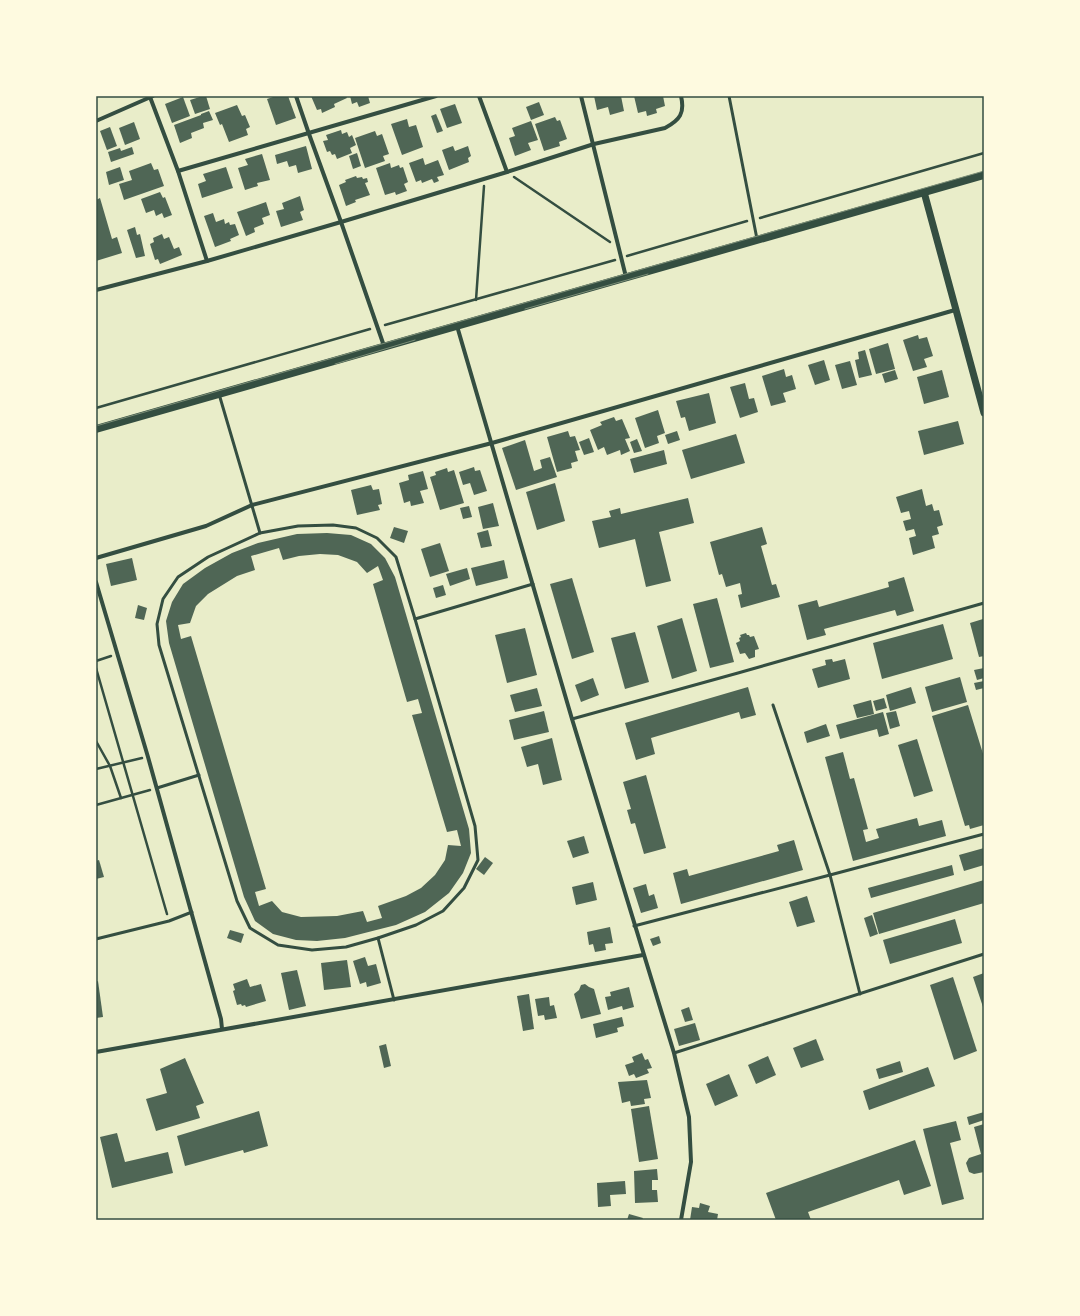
<svg xmlns="http://www.w3.org/2000/svg" width="1080" height="1316" font-family="Bitter,serif">
<rect width="100%" height="100%" fill="#e9edc9"/>
<g fill="#4f6655" fill-rule="evenodd">
<path d="M203,96H206L210,109L195,114L190,100Z"/>
<path d="M276,96H288L296,118L276,125L267,99Z"/>
<path d="M311,96H346L347,98L334,104L335,107L322,113L321,109L317,110Z"/>
<path d="M350,96H368L370,103L359,107L357,102L352,104Z"/>
<path d="M594,96H621L624,111L610,115L608,107L597,110Z"/>
<path d="M634,96H663L665,106L656,109L657,113L647,116L646,111L638,113Z"/>
<path d="M183,97L190,116L172,123L165,104Z"/>
<path d="M539,102L544,115L531,120L526,107Z"/>
<path d="M455,104L462,123L447,128L440,109Z"/>
<path d="M237,105L242,116L245,115L250,127L246,129L248,135L229,142L222,124L220,125L215,113Z"/>
<path d="M209,111L213,120L203,123L204,128L191,133L192,138L180,143L174,125L201,115V114Z"/>
<path d="M436,114L443,131L437,133L431,116Z"/>
<path d="M555,117L557,121L560,120L567,139L559,142L560,146L544,151L535,124Z"/>
<path d="M407,119L409,127L416,125L423,147L402,155L391,124Z"/>
<path d="M531,121L538,140L528,143L531,150L515,156L509,138L515,136L512,128Z"/>
<path d="M134,122L140,139L125,145L119,128Z"/>
<path d="M110,127L117,146L107,150L100,131Z"/>
<path d="M341,130L342,134L347,132L349,137L352,135L356,145L350,148L352,153L337,159L335,154L332,155L330,151L327,152L323,141L328,140L326,135Z"/>
<path d="M375,131L377,136L382,134L389,154L383,156L385,161L365,168L355,138Z"/>
<path d="M306,146L312,169L298,173L296,165L289,167L287,161L277,164L275,155Z"/>
<path d="M453,146L455,151L468,146L471,156L468,158L469,162L449,170L442,150Z"/>
<path d="M132,147L134,154L111,162L108,152L120,148L121,151Z"/>
<path d="M357,153L361,166L353,169L349,156Z"/>
<path d="M262,154L270,180L257,183L258,186L245,190L238,168L248,165L245,159Z"/>
<path d="M423,158L425,165L438,160L444,175L437,177L439,181L434,183L432,179L422,183L421,180L416,182L409,163Z"/>
<path d="M151,163L154,170L158,169L164,186L124,200L119,184L132,180L129,171Z"/>
<path d="M390,163L391,168L399,165L400,168L403,167L408,182L404,184L407,191L396,195L395,192L385,195L376,168Z"/>
<path d="M120,167L124,180L109,185L106,172Z"/>
<path d="M226,167L233,188L202,198L198,184L206,181L203,174Z"/>
<path d="M356,176L357,178L362,177L363,179L367,178L368,182L365,183L370,195L355,200L356,202L346,206L339,185L346,182L345,180Z"/>
<path d="M160,192L163,198L165,197L172,215L164,218L162,213L156,216L154,210L146,213L141,199Z"/>
<path d="M300,196L304,210L300,212L303,220L281,227L276,211L284,209L282,203Z"/>
<path d="M100,198L112,239L117,237L122,253L96,261V200Z"/>
<path d="M266,202L270,215L262,218L264,224L254,228L255,232L246,236L237,212Z"/>
<path d="M213,213L216,222L224,219L225,224L229,222L230,225L235,224L239,235L230,239L231,241L215,247L204,216Z"/>
<path d="M135,227L137,235L140,234L145,256L136,258L127,230Z"/>
<path d="M162,234L164,239L169,237L174,249L179,247L182,255L160,264L158,259L155,260L150,244L154,242L153,238Z"/>
<path d="M918,335L919,339L927,337L933,356L924,359L927,367L913,371L903,340Z"/>
<path d="M888,343L895,369L876,374L869,349Z"/>
<path d="M865,350L872,375L859,378L855,360L859,359L858,352Z"/>
<path d="M824,360L830,380L815,385L808,365Z"/>
<path d="M850,361L857,385L842,389L835,365Z"/>
<path d="M784,369L786,377L792,375L796,389L783,393L786,402L771,406L762,376Z"/>
<path d="M895,370L898,379L885,383L882,374Z"/>
<path d="M942,370L949,397L924,404L917,377Z"/>
<path d="M745,383L749,399L754,398L758,412L740,418L730,387Z"/>
<path d="M709,393L716,423L689,431L685,417L681,418L676,401Z"/>
<path d="M658,410L665,433L657,436L659,443L645,448L635,418Z"/>
<path d="M614,417L616,421L622,419L630,438L625,439L630,451L621,455L620,450L607,455L604,447L598,450L590,430L602,425L600,422Z"/>
<path d="M958,421L964,444L924,455L918,431Z"/>
<path d="M568,431L570,437L575,436L580,450L575,451L578,461L571,463L572,468L557,472L547,437Z"/>
<path d="M677,431L680,440L668,444L665,435Z"/>
<path d="M736,434L745,463L691,479L682,450Z"/>
<path d="M589,438L594,452L584,455L579,442Z"/>
<path d="M637,439L642,451L634,453L630,442Z"/>
<path d="M525,440L534,471L542,468L540,460L550,457L557,477L516,490L502,448Z"/>
<path d="M664,450L667,464L634,473L630,459Z"/>
<path d="M474,467L475,471L480,470L487,491L474,495L470,483L463,485L459,472Z"/>
<path d="M447,468L448,472L454,470L464,503L440,510L430,477L436,475L435,472Z"/>
<path d="M423,471L428,489L420,491L424,503L411,506L410,501L404,503L399,483L409,480L408,475Z"/>
<path d="M555,483L565,521L537,530L526,492Z"/>
<path d="M371,485L373,490L379,489L382,504L378,505L380,510L357,515L351,490Z"/>
<path d="M922,489L926,506L932,504L934,511L939,510L943,525L937,527L939,534L932,536L935,548L913,555L909,538L916,536L914,529L906,531L903,521L911,519L909,511L901,513L896,497Z"/>
<path d="M688,498L694,523L659,532L671,581L646,587L635,539L599,548L592,521L611,517L609,511L620,508L621,514Z"/>
<path d="M493,503L499,526L483,529L478,507Z"/>
<path d="M469,506L472,517L463,519L460,508Z"/>
<path d="M394,527L408,531L404,543L390,538Z"/>
<path d="M762,527L767,544L761,546L772,585L776,584L780,597L741,608L738,595L742,594L740,583L726,587L722,574L719,575L710,542Z"/>
<path d="M488,530L492,546L481,548L477,533Z"/>
<path d="M327,533L351,535L371,544L385,558L395,577L469,829L471,853L463,873L449,893L425,912L396,925L345,938L317,941L296,940L273,934L255,921L244,897L169,643L166,621L172,602L183,584L205,568L232,553L258,543L297,534ZM279,548L283,560L299,556L320,554L338,555L357,562L367,573L378,566L383,580L373,584L407,702L418,699L422,713L412,715L447,832L457,830L461,846L448,845L445,860L435,875L421,888L406,896L378,906L382,918L367,922L363,911L337,916L301,917L282,912L272,901L259,906L255,892L266,889L191,636L181,639L178,625L190,623L196,606L208,594L237,576L255,570L251,556Z"/>
<path d="M440,543L449,571L430,577L421,549Z"/>
<path d="M132,558L137,580L111,586L106,564Z"/>
<path d="M504,560L508,578L476,586L471,568Z"/>
<path d="M467,568L470,579L450,586L446,574Z"/>
<path d="M904,577L914,611L897,616L895,610L824,629L826,635L807,640L798,605L817,600L819,607L889,587L888,582Z"/>
<path d="M572,578L594,652L572,659L550,584Z"/>
<path d="M443,585L446,595L436,598L433,588Z"/>
<path d="M717,598L734,662L710,668L693,604Z"/>
<path d="M138,605L147,608L144,620L135,618Z"/>
<path d="M682,618L697,671L672,679L657,626Z"/>
<path d="M983,619L984,624V656L979,657L970,623Z"/>
<path d="M943,624L953,659L882,679L873,643Z"/>
<path d="M525,628L537,675L507,683L495,635Z"/>
<path d="M635,632L649,682L625,689L611,638Z"/>
<path d="M746,633L747,635H749L750,637L754,636L759,649L755,650V657L749,659L745,653L740,654L736,643L740,641L739,638L741,637L740,635Z"/>
<path d="M832,659L833,662L845,659L850,679L818,688L812,669L826,665L825,660Z"/>
<path d="M984,668V678L977,680L974,670Z"/>
<path d="M960,677L967,702L932,712L925,687Z"/>
<path d="M593,678L599,695L581,702L575,685Z"/>
<path d="M984,681V688L976,690L974,683Z"/>
<path d="M748,687L756,715L741,719L739,712L651,738L655,754L636,760L625,723Z"/>
<path d="M911,687L916,703L890,711L886,695Z"/>
<path d="M537,688L542,706L515,712L510,695Z"/>
<path d="M884,698L887,708L876,711L873,701Z"/>
<path d="M871,700L874,714L857,718L853,705Z"/>
<path d="M968,705L984,757V825L970,829L969,825L965,826L932,716Z"/>
<path d="M544,711L549,732L514,740L509,720Z"/>
<path d="M896,711L900,726L890,729L886,713Z"/>
<path d="M883,712L889,734L879,737L877,729L840,739L836,725Z"/>
<path d="M826,724L830,736L807,743L804,732Z"/>
<path d="M552,738L562,780L543,785L538,764L527,767L521,747Z"/>
<path d="M917,739L933,791L914,797L898,745Z"/>
<path d="M843,752L850,779L854,778L868,829L863,830L866,842L879,838L876,829L917,818L919,826L942,820L946,836L853,861L825,757Z"/>
<path d="M646,775L666,848L644,854L635,823L631,824L627,810L631,809L623,782Z"/>
<path d="M584,836L589,853L573,858L567,841Z"/>
<path d="M794,840L803,870L681,904L673,873L687,869L689,876L779,851L777,845Z"/>
<path d="M984,848V865L964,871L959,855Z"/>
<path d="M485,857L493,863L484,875L476,869Z"/>
<path d="M99,860L104,877L96,879V861Z"/>
<path d="M952,865L954,875L871,898L868,888Z"/>
<path d="M984,880V903L879,934L873,913Z"/>
<path d="M593,882L597,900L576,905L572,887Z"/>
<path d="M646,884L649,896L654,894L658,908L641,913L633,888Z"/>
<path d="M807,896L815,922L797,927L789,902Z"/>
<path d="M872,915L878,934L870,937L864,918Z"/>
<path d="M955,919L962,943L890,964L883,940Z"/>
<path d="M610,927L613,943L605,944L606,950L595,952L593,944L589,945L587,932Z"/>
<path d="M230,930L244,934L241,943L227,938Z"/>
<path d="M659,936L661,943L653,946L650,939Z"/>
<path d="M365,957L368,966L376,964L381,983L367,987L366,982L360,984L353,961Z"/>
<path d="M347,960L351,987L324,990L321,963Z"/>
<path d="M297,970L306,1006L289,1010L281,973Z"/>
<path d="M984,973V1010L973,977Z"/>
<path d="M953,977L977,1051L954,1060L930,985Z"/>
<path d="M247,979L250,987L261,984L266,1001L246,1007L245,1005L242,1006L241,1004L237,1005L233,991L235,990L233,984Z"/>
<path d="M98,981L103,1017L96,1018V982Z"/>
<path d="M585,984L589,987L594,989L601,1014L581,1019L574,994L579,990L581,985Z"/>
<path d="M629,987L634,1007L623,1010L622,1006L608,1010L605,997L611,996L610,992Z"/>
<path d="M529,994L534,1029L523,1031L517,996Z"/>
<path d="M549,997L550,1006L554,1005L557,1018L545,1020L544,1015L538,1016L535,999Z"/>
<path d="M689,1007L693,1020L685,1022L681,1010Z"/>
<path d="M622,1017L624,1026L617,1028L618,1032L596,1038L593,1024Z"/>
<path d="M695,1023L700,1040L679,1046L674,1029Z"/>
<path d="M816,1039L824,1060L801,1068L793,1048Z"/>
<path d="M386,1044L391,1066L384,1068L379,1046Z"/>
<path d="M642,1053L645,1060L648,1059L652,1068L647,1069L649,1073L636,1078L634,1074L629,1076L625,1065L634,1062L632,1057Z"/>
<path d="M768,1056L776,1075L756,1084L748,1065Z"/>
<path d="M185,1058L204,1103L196,1106L200,1118L156,1131L146,1099L167,1093L160,1069Z"/>
<path d="M900,1061L903,1072L879,1079L876,1069Z"/>
<path d="M928,1067L935,1086L869,1110L863,1091Z"/>
<path d="M729,1074L738,1096L715,1106L706,1084Z"/>
<path d="M647,1080L651,1098L644,1099L645,1104L631,1106L630,1101L622,1103L618,1082Z"/>
<path d="M649,1106L658,1159L639,1162L631,1109Z"/>
<path d="M259,1111L268,1146L244,1153L243,1150L185,1166L177,1136Z"/>
<path d="M984,1112V1120L969,1125L967,1117Z"/>
<path d="M956,1121L961,1140L950,1143L964,1199L942,1205L923,1129Z"/>
<path d="M984,1124V1172L974,1174L969,1172L966,1163L969,1158L981,1154L974,1127Z"/>
<path d="M117,1133L125,1162L168,1152L173,1173L112,1188L100,1137Z"/>
<path d="M915,1140L931,1186L904,1195L899,1180L808,1212L811,1220H776L766,1193Z"/>
<path d="M657,1169L658,1180H652V1190H657L658,1202L635,1203L634,1171Z"/>
<path d="M625,1181L626,1194L610,1195L611,1206L598,1207L597,1183Z"/>
<path d="M700,1203L710,1206L708,1212L718,1214L717,1220H690L692,1207L699,1208Z"/>
<path d="M629,1214L643,1218L642,1220H627Z"/>
</g>
<g fill="none" stroke-linecap="round" stroke-linejoin="round">
<g stroke="#344e41" stroke-width="2.5">
<path d="M514,177L610,242"/>
<path d="M760,218L984,153"/>
<path d="M627,256L747,221"/>
<path d="M476,300L484,186"/>
<path d="M385,325L615,260"/>
<path d="M96,408L370,329"/>
<path d="M96,661L111,656"/>
<path d="M96,668L167,914"/>
<path d="M96,741L110,766L121,798"/>
<path d="M96,769L142,758"/>
<path d="M96,805L150,790"/>
</g>
<g stroke="#344e41" stroke-width="3">
<path d="M729,96L757,239"/>
<path d="M219,394L260,533"/>
<path d="M333,525L356,528L377,538L396,557L415,619L475,826L478,860L464,888L443,911L416,925L378,938L346,947L312,950L278,945L250,928L237,901L159,645L157,624L163,599L178,577L208,557L260,533L298,526Z"/>
<path d="M415,619L533,584"/>
<path d="M773,705L830,875L860,994"/>
<path d="M572,719L738,673L984,603"/>
<path d="M157,788L199,775"/>
<path d="M634,926L830,875L984,834"/>
<path d="M378,938L394,1000"/>
<path d="M96,939L169,921L192,912"/>
<path d="M674,1053L984,954"/>
</g>
<g stroke="#344e41" stroke-width="4">
<path d="M296,96L309,134L341,222L384,346"/>
<path d="M479,96L507,172"/>
<path d="M581,96L626,277"/>
<path d="M150,97L178,171L207,261"/>
<path d="M96,121L153,96"/>
<path d="M178,171L436,96"/>
<path d="M96,290L207,261L341,222L507,172L594,144L665,128C680,120 685,113 681,96"/>
<path d="M457,326L572,719L674,1053L689,1117L691,1162L681,1220"/>
<path d="M96,558L206,526L252,505L492,443L955,310"/>
<path d="M96,582L148,757L221,1019L222,1029"/>
<path d="M96,1052L643,955"/>
</g>
<path stroke="#344e41" stroke-width="7" d="M924,192L984,413"/>
<path stroke="#344e41" stroke-width="8" d="M96,429L984,175"/>
<g stroke="#7c8e77" stroke-width="1">
<path d="M525,309L648,274"/>
<path d="M335,364L415,340"/>
<path d="M96,426L984,171"/>
</g>
</g>
<rect width="1080" height="1316" fill="none" stroke="#fefae0" stroke-width="194"/>
<rect x="97" y="97" width="886" height="1122" fill="none" stroke="#344e41" stroke-width="1.5"/>
</svg>
